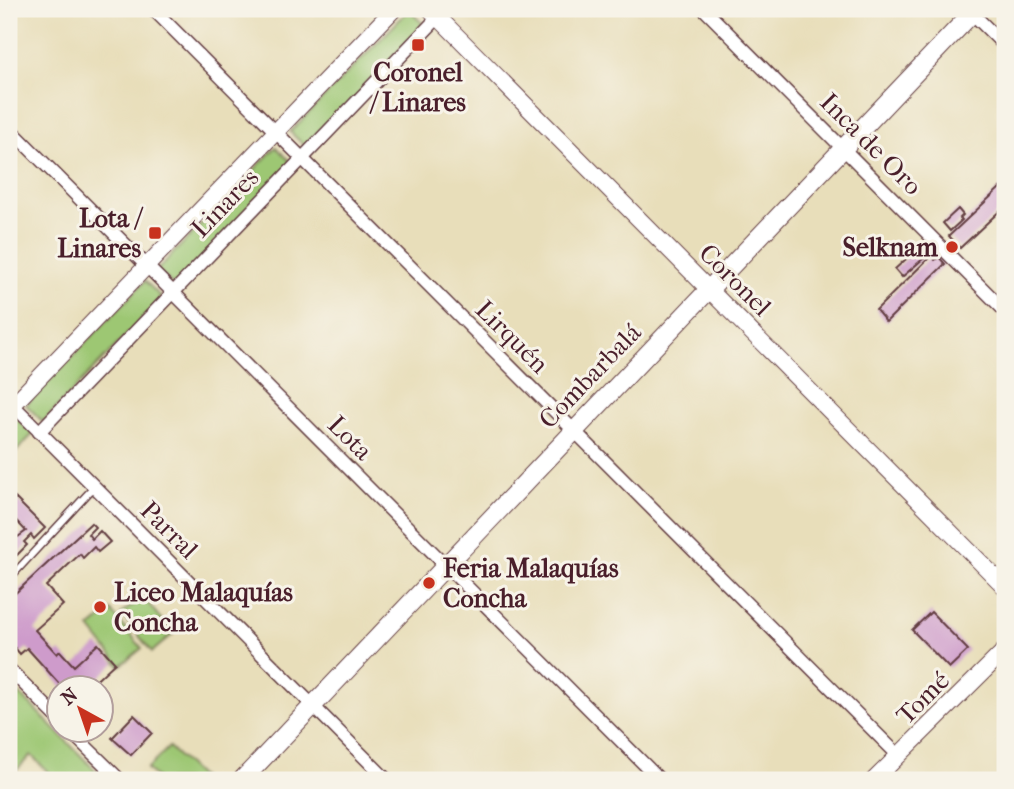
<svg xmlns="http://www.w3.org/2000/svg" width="1014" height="789" font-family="'IM FELL French Canon',serif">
<rect width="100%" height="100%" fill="#f7f3e8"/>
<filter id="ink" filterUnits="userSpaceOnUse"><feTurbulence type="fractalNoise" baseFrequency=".0143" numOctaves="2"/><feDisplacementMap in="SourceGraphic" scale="14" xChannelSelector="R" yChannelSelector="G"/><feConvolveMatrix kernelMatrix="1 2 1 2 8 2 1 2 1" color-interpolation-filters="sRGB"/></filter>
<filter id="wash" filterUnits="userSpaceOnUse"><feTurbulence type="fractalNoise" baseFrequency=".00686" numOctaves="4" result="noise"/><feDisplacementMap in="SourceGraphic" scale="28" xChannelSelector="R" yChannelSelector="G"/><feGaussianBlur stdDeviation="1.57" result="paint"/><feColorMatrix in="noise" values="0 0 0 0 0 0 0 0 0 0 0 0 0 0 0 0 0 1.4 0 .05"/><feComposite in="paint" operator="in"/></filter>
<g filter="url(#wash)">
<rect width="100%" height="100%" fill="#e8deba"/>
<g fill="#9dc773" stroke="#74734f" stroke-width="2">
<path d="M409,10L426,27L308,149L290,132Z"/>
<path d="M276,147L293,164L175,287L157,270Z"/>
<path d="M145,281L162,298L43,422L26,405Z"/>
<path d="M15,417L33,434L9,459V423Z"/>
<path d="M143,597L173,634L152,652L121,614Z"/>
<path d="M111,611L142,648L120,666L90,628Z"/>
<path d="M9,683L105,780H56L31,755L9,778Z"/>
<path d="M169,747L203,780H159L147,769Z"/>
</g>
<g id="blocks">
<g fill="#ce9bcb">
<path d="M1002,186L1005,190V206L960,248L949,236Z"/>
<path d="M958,209L963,215L960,218L962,220L950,231L943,223Z"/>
<path d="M916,250L924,258L902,277L895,269Z"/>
<path d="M931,256L935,260L939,257L945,264L886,322L876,310Z"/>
<path d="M11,494L45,528L34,539L31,535L24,542L27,545L17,555L14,552L9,558V527L18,537L26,531L9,513V496Z"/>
<path d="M91,523L95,527L88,534L92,539L100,531L110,542L98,552L94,547L83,558L80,554L46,586L63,605L35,630L57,654L60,651L74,666L98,644L115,663L88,688H63L27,648L20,654L9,641V599Z"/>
<path d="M931,612L968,650L949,668L912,630Z"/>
<path d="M134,715L152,733L131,755L112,738Z"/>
</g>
</g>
</g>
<g filter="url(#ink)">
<use href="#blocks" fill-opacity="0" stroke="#623c40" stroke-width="2"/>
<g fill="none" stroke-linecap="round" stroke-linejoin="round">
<defs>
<path id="service" d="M9,579L94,487"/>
<g id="minor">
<path d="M153,9L899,756"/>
<path d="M704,9L1005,311"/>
<path d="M968,9L1005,46"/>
<path d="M9,128L660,780"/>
<path d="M9,401L387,780"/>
<path d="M39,432L446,9"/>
<path d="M9,669L60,720"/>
<path d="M69,730L120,780"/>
</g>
<g id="tertiary">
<path d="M430,9L1005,587"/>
<path d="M9,409L394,9"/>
<path d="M874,780L1005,650"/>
</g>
<path id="secondary" d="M242,780L976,9"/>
</defs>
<use href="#service" stroke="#623c40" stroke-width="9"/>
<use href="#minor" stroke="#623c40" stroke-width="15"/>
<use href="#tertiary" stroke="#623c40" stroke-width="18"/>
<use href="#secondary" stroke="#623c40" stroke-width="20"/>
<use href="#service" stroke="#fff" stroke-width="6"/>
<use href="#minor" stroke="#fff" stroke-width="12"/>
<use href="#tertiary" stroke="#fff" stroke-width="16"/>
<use href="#secondary" stroke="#fff" stroke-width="18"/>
</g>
</g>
<g fill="#c8321e" stroke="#f7f3e8" stroke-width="2.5">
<rect x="411" y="38" width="14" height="14" rx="3.5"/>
<rect x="148" y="226" width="14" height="14" rx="3.5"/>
<circle cx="952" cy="247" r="7"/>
<circle cx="429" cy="583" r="7"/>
<circle cx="100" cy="607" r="7"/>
</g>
<g text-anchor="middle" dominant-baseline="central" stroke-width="6" stroke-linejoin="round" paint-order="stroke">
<g font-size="26" font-weight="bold" fill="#4a1f2b" stroke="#f7f3e8" text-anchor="end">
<text x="418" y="72" text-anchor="middle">Coronel<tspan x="418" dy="30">/ Linares</tspan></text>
<text x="141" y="218">Lota /<tspan x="141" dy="30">Linares</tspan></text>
<text x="938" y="247">Selknam</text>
<text x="443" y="568" text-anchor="start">Feria Malaquías<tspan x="443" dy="30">Concha</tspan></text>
<text x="114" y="592" text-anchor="start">Liceo Malaquías<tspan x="114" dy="30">Concha</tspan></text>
</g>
<g font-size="26" fill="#4a1f2b" stroke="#f7f3e8">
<text transform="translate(871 144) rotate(45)">Inca de Oro</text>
<text transform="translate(225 203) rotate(-46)">Linares</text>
<text transform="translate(735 280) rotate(45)">Coronel</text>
<text transform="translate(512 337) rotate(45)">Lirquén</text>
<text transform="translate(590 376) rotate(-46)">Combarbalá</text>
<text transform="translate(350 438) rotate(45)">Lota</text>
<text transform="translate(169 530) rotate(45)">Parral</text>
<text transform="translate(923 698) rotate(-45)">Tomé</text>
</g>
</g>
<rect width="1014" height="789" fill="none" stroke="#f7f3e8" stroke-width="35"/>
<g transform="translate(80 709) rotate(320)"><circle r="33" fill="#f7f3e8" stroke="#b29e9c" stroke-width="2"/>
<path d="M0-5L12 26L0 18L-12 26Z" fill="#c8321e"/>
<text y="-10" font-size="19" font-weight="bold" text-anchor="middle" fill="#4a1f2b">N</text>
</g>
</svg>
